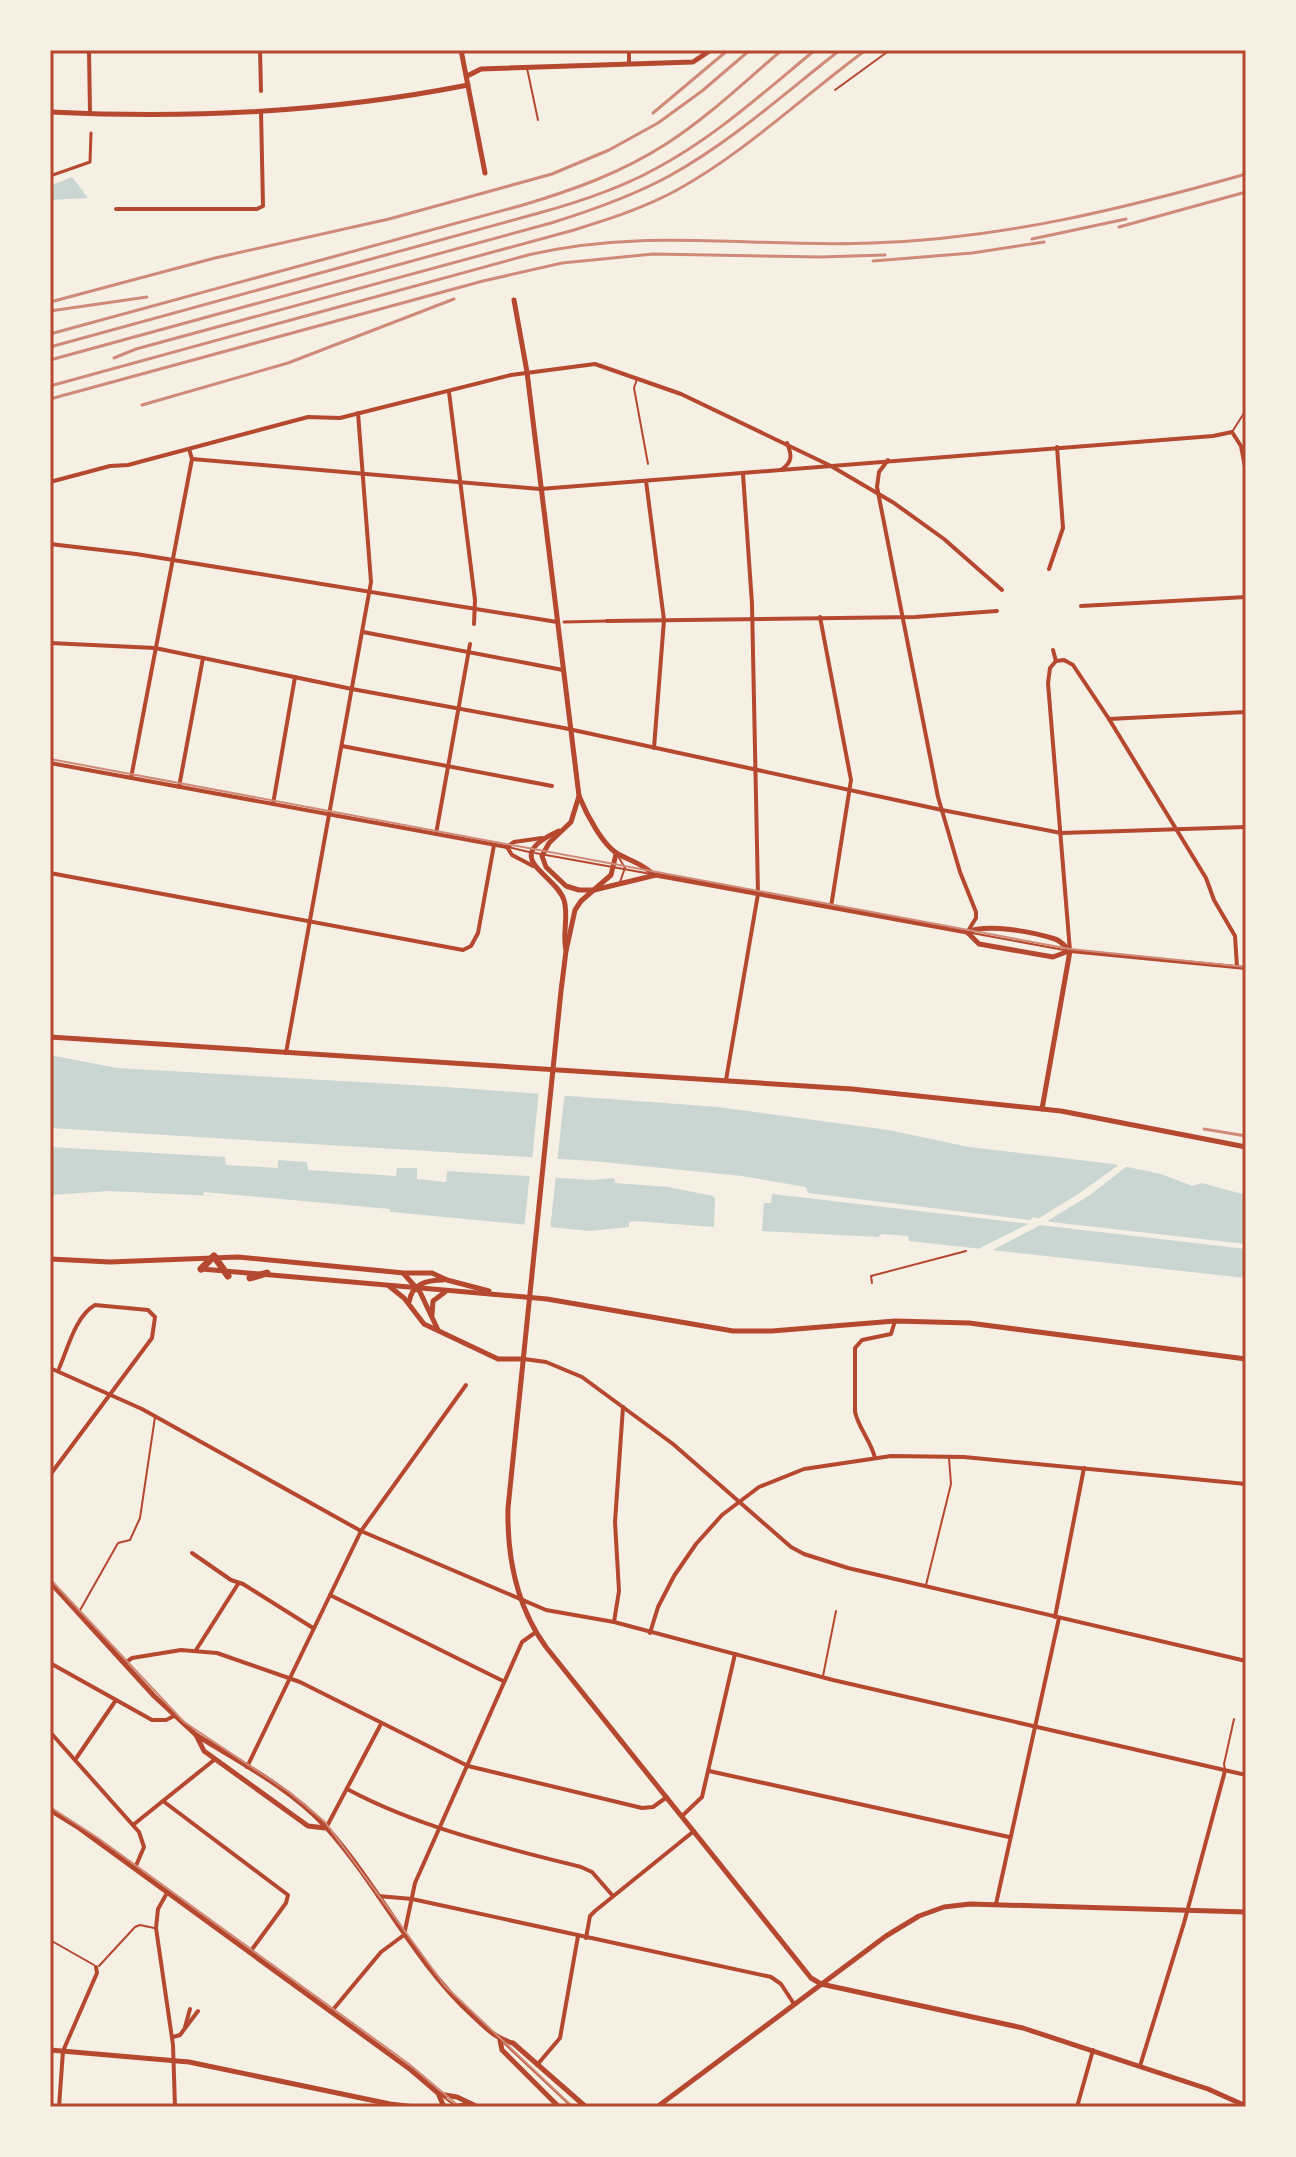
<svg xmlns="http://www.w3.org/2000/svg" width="1296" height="2157" font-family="'PT Sans Narrow',sans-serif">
<rect width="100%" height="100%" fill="#f6efe4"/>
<g fill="#c9d6d2">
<path d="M72,177L88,198L50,200V186Z"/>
<path d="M50,1055L117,1068L446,1087L718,1107L888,1130L969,1147L1113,1164L1161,1174L1192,1186L1202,1183L1246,1195V1244L1051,1222L1033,1217L1030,1220L808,1193L806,1187L742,1176L593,1161L50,1128Z"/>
<path d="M50,1147L225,1157L226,1165L278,1168V1160L307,1162L308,1170L396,1176L397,1168H417V1179L446,1182L447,1171L592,1180L614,1178L615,1183L668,1187L713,1196L715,1199L714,1227L635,1221L629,1222V1227L590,1231L236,1197L109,1191L50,1195Z"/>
<path d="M772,1194L1246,1249V1278L909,1241L908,1236L882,1234L878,1237L762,1231L764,1203H771Z"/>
</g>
<g fill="#f6efe4">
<path d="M539,1089L565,1091L557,1163L532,1161Z"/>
<path d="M1123,1162L1131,1163L1090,1195L1044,1223L989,1252L976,1250L1038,1219L1081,1192Z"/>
<path d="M530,1172L556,1174L550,1231L524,1229Z"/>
<path d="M204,1192L390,1209V1212L203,1195Z"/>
</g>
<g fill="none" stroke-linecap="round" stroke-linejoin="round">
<g stroke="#b5482f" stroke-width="2">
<path d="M527,68L538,120"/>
<path d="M835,90L890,50"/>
<path d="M637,379L634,388L648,464"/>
<path d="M1232,432L1246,410"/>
<path d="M508,847L529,852"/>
<path d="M535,853L651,874"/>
<path d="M618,856L625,868L620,882"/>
<path d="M972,933L1064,950"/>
<path d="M872,1283L871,1276L966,1251"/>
<path d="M926,1585L951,1484L949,1458"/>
<path d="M79,1612L118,1543L130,1540L140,1518L155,1417"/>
<path d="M823,1676L836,1611"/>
<path d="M1225,1770L1224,1764L1234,1719"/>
<path d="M50,1940L94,1965"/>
<path d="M99,1966L135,1927L140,1925L154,1928"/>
<path d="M504,2043L572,2107"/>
<path d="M442,2096L453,2104"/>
</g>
<g stroke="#b5482f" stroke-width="3">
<path d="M50,176L90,162L91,133"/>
<path d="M564,622L607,621"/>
</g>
<g stroke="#b5482f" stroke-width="4">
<path d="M89,50L90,114"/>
<path d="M260,50L261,91"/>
<path d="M629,64V50"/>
<path d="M116,209H257L263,206L261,111"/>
<path d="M449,392L475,600L474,624"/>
<path d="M192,459L540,489L1213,436L1232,432L1241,446L1246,472"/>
<path d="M888,460L879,472L877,487L938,797L960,872L976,912V918L968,931"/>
<path d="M781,470C793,462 792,455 787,443"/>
<path d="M646,481L664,620L654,748"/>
<path d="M50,482L110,466L128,465L308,417L340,418L511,375L595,364L681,394L831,466L894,503L944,539L1002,590"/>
<path d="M50,544L136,554L557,622"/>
<path d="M1049,569L1063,528L1057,447"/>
<path d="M1081,606L1246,597"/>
<path d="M820,617L851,780L831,907"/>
<path d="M607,621L915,617L997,611"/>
<path d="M363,632L563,670"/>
<path d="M50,643L155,648L352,689L564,728L942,810L1061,833L1246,827"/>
<path d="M1053,650L1056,661"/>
<path d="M1056,661L1050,668L1048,683L1070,951L1246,968"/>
<path d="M1056,661L1064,660L1073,665L1109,719L1206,878L1214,900L1235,936L1237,967"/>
<path d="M1109,719L1246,712"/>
<path d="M342,746L552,786"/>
<path d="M50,763L507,847"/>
<path d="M131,778L192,459L189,449"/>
<path d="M179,787L203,658"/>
<path d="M273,804L295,677"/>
<path d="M436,834L470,644"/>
<path d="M507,847L514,842L542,838"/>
<path d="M507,847L512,855L533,866"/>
<path d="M50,873L463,950L471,946L478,933L494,845"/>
<path d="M286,1053L371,582L358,413"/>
<path d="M726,1080L758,894L752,604L743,474"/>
<path d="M524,1359L546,1362L582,1377L673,1444L791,1547L804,1554L848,1568L1246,1661"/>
<path d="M50,1368L142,1409L361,1531L546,1610L614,1622L833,1680L1246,1775"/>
<path d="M875,1458C871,1441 859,1429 855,1412V1348L862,1340L891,1334L895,1321"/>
<path d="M50,1475L152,1338L155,1317L148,1310L95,1305C75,1316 67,1351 58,1371"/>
<path d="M192,1553L231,1580L243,1584L313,1628"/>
<path d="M330,1595L503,1681"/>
<path d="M1055,1617L1084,1468"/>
<path d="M614,1622L619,1591L615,1522L623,1407"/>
<path d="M650,1633L658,1607L674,1576L696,1544L722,1515L759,1487L804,1469L891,1456L964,1457L1246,1484"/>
<path d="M196,1650L238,1584"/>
<path d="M50,1663L152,1720H166L174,1716"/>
<path d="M125,1663L132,1658L181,1650L217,1653L300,1682L468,1766L642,1808L653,1807L667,1797"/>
<path d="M50,1732L139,1832L144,1847L135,1868"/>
<path d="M75,1760L116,1700"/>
<path d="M247,1767L361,1531L466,1385"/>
<path d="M709,1771L1009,1837"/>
<path d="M347,1789C420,1828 502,1847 581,1867L592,1872L613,1896"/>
<path d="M163,1801L288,1895L286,1903L250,1952"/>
<path d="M682,1816L702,1797L735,1654"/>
<path d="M133,1825L214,1760"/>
<path d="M326,1828L381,1724"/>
<path d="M167,1893L158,1909L156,1928L173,2045L175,2107"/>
<path d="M378,1896L412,1899L771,1977L781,1984L794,2004"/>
<path d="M996,1904L1059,1618"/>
<path d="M586,1938L590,1916L595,1911L694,1831"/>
<path d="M331,2012L381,1952L404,1935L415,1883L522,1642L536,1632"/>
<path d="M185,2027L190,2009"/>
<path d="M173,2037L180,2035L198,2011"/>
<path d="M537,2065L560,2038L578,1936"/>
<path d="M1140,2066L1184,1923L1225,1771"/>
<path d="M59,2107L63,2051L97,1973L96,1967"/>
<path d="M1077,2107L1093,2050"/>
</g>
<g stroke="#b5482f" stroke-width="5">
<path d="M461,50L485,173"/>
<path d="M467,76L481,69L693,62L711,50"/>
<path d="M50,112C189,119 331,112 468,85"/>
<path d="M514,300L527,372L579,796C586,813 603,847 620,855C633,862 643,864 654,875"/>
<path d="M579,796L571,822L549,843L542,856L546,867L566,886L579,890H594L656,875L967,932C987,923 1033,932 1055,939C1061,941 1065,946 1070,951"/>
<path d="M559,831C498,858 555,873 564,900C569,916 562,934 566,950"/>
<path d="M616,854L611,875L581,901L575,910L566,951L561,991L508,1508C507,1557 517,1607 546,1647L811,1978L821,1984L1023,2028L1208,2089L1246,2106"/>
<path d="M967,932L979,944L1053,957L1069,951"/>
<path d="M50,1037L852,1089L1061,1111L1246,1147"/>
<path d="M1042,1109L1070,951"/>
<path d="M50,1259L110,1262L238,1257L404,1273H432L447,1280L489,1291"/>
<path d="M202,1269L547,1299L733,1331H772L895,1321L969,1323L1246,1359"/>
<path d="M404,1274L420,1292L438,1330"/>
<path d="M389,1286L404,1298L424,1324L498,1359H523"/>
<path d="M409,1302C412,1284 426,1280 443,1280"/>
<path d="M432,1315L433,1301L445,1292"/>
<path d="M50,1582L154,1696L196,1735L204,1751L308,1826L325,1828"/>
<path d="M196,1735C240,1762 291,1789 326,1827C380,1887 413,1961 473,2016C486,2028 496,2039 513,2043L586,2107"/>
<path d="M50,1810L79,1828L411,2070L438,2093L444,2107"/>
<path d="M500,2040L502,2050L559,2107"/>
<path d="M50,2050L189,2062L390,2104L415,2107"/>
<path d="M439,2094L457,2097L478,2107"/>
<path d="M453,2107L471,2104"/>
<path d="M657,2107L886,1936L919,1916L944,1907L970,1904L1246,1912"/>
</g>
<g stroke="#b5482f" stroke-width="7">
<path d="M201,1269L214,1256L228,1276"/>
<path d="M250,1278L267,1273"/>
</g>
<g stroke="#cf8b77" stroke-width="2">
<path d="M50,759L1070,949L1246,967"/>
<path d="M50,1579L184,1722L289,1792L325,1822L445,1986L573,2107"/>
<path d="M50,1807L98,1838L409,2064L460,2107"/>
</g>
<g stroke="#cf8b77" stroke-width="3">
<path d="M653,113L728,50"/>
<path d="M1119,227L1246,192"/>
<path d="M1032,239L1126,219"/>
<path d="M873,261L972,253L1044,242"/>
<path d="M54,301L215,258L389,219L552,174L609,150L658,123L702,91L750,50"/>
<path d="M50,311L147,297"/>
<path d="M50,334L523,205C573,190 621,173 666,144C708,117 744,82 782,50"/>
<path d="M50,347L539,213C579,202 619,189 655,169C714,138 764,92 815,50"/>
<path d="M114,358L136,349L574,230C609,219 644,208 677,190C746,152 803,96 866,50"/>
<path d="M50,360L551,223C593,210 633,196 671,175C732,141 785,93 840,50"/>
<path d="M50,386L528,255C645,227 754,248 872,243C1000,239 1123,209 1246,174"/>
<path d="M50,399L483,281L562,263L653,254L820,257L885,255"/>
<path d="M142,405L288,363L454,299"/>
<path d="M1204,1129L1246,1136"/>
</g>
</g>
<rect width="1296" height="2157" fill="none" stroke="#f6efe4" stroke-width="104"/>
<rect x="52" y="52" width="1192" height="2053" fill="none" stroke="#b5482f" stroke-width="3"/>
</svg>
